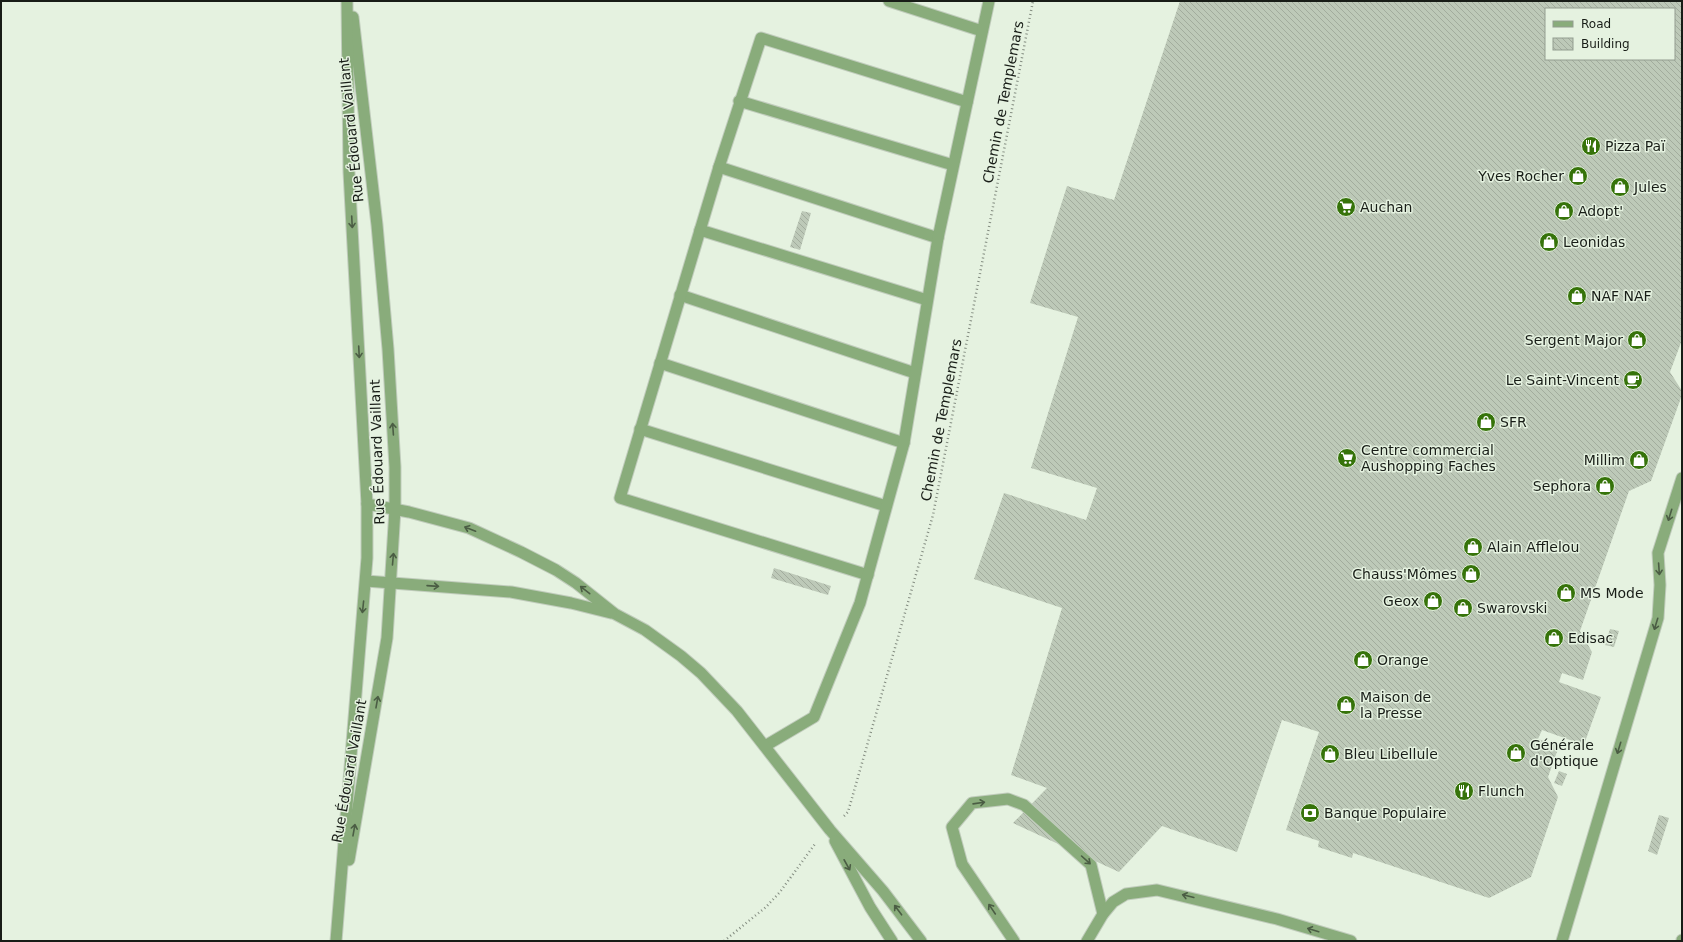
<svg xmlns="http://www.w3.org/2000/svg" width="1683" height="942" font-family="'DejaVu Sans',sans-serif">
<defs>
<pattern id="building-back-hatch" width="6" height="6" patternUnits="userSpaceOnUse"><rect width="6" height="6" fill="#bdc9b8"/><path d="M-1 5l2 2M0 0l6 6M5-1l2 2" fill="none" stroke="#a2ac9d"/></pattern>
</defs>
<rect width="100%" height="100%" fill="#e5f2e0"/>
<g fill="url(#building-back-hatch)" fill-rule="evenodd">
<path d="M1180,1H1682V340L1670,372L1682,391V395L1651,481L1629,491L1580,631L1592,652L1583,680L1562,673L1559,682L1601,697L1586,739L1584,745L1542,730L1538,739L1559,746L1548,777L1558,797L1531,877L1489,898L1353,853L1352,858L1318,847L1319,841L1286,830L1319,732L1282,720L1237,852L1162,826L1119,872L1013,823L1047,788L1011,775L1062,608L974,579L1004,493L1086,520L1097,488L1031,468L1078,317L1030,303L1067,186L1114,200ZM1546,9H1674V59H1546Z"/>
<path d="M802,211L811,213L800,250L790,247Z"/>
<path d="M774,568L831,586L828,595L771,578Z"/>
<path d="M1610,629L1619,631L1614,647L1605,645Z"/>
<path d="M1559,771L1567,774L1562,786L1554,783Z"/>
<path d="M1659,815L1669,818L1657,855L1648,851Z"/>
</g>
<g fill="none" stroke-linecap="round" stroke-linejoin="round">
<defs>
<g id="service">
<path d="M889,1L982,31"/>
<path d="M739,101L953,165"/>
<path d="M719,167L938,238"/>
<path d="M700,230L927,300"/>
<path d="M680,295L915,373"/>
<path d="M660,363L904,443"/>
<path d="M640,429L886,506"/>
<path d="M868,575L620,498L719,167L761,38L967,102"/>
<path d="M765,746L814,717L860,603L904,443L938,238L989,1"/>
<path d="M1014,941L962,864L952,827L972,803L1008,799L1024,805L1091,865L1103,914"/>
<path d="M1087,941L1103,914L1113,902L1126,894L1157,890L1277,919L1351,941"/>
<path d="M1562,941L1658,618L1660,585L1658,553L1682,478"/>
<path d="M1682,941V940"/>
</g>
<g id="tertiary">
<path d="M367,504L409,512L469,528L521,552L556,570L576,583L615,614L645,630L681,656L701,673L737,711L830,830L883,891L921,941"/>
<path d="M366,581L511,592L571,603L611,613"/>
<path d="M835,841L870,907L892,941"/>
<path d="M349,860L387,638L395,509V467L388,349L377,225L353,17"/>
<path d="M336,941L367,558V504L349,172L347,1"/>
</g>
</defs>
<use href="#service" stroke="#c0ccbc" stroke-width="13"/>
<use href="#tertiary" stroke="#c0ccbc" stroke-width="13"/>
<g stroke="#848d81" stroke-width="2.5" stroke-dasharray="1 3" stroke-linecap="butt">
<path d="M844,816L848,812L933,515L1033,1"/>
<path d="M724,941L766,907L780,892L815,844"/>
</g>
<use href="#service" stroke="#89ac7b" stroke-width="11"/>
<use href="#tertiary" stroke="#89ac7b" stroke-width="11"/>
</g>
<defs><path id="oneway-shaft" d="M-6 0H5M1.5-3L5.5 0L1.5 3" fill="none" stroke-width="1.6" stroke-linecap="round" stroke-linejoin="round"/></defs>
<g stroke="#4b5d44">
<use href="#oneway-shaft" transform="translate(352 222) rotate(87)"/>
<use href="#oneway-shaft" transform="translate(359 352) rotate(87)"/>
<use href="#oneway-shaft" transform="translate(393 429) rotate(-94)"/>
<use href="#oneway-shaft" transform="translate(1670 515) rotate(107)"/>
<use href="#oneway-shaft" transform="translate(470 529) rotate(-159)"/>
<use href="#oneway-shaft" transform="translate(393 559) rotate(-85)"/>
<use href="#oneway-shaft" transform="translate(1659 569) rotate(86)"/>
<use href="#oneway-shaft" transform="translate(433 586) rotate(4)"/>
<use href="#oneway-shaft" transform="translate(585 590) rotate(-142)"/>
<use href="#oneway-shaft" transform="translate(363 607) rotate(96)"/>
<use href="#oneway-shaft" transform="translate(1656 624) rotate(107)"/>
<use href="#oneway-shaft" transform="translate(377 702) rotate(-80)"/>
<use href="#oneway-shaft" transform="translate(1619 748) rotate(107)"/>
<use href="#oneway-shaft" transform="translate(979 803) rotate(-8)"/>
<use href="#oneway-shaft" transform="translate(354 830) rotate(-80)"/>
<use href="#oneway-shaft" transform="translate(1086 860) rotate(42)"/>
<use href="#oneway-shaft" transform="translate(847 865) rotate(61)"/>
<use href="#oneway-shaft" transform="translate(1188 896) rotate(-166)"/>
<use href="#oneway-shaft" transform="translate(992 909) rotate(-124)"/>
<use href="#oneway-shaft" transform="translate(898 910) rotate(-127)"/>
<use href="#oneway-shaft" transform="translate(1313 930) rotate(-163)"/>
</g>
<defs>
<symbol id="restaurant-disc" viewBox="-11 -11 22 22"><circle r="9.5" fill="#36730a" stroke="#e5f2e0"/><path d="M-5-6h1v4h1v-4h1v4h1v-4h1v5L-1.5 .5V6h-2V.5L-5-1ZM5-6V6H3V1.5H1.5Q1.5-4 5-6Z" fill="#fff"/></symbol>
<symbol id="shop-disc" viewBox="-11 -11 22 22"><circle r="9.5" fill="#36730a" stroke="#e5f2e0"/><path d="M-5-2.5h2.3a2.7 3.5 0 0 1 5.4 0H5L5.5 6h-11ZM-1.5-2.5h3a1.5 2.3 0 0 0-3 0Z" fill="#fff"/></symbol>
<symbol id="supermarket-disc" viewBox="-11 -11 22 22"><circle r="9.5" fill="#36730a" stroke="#e5f2e0"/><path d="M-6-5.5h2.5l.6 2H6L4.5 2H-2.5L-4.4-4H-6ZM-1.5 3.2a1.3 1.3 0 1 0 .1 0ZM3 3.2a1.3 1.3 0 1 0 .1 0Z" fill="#fff"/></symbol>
<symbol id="cafe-disc" viewBox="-11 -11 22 22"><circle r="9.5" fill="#36730a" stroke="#e5f2e0"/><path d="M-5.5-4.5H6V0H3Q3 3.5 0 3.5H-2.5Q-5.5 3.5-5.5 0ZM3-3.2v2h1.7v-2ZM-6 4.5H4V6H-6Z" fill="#fff"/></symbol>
<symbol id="bank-disc" viewBox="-11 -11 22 22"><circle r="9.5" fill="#36730a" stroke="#e5f2e0"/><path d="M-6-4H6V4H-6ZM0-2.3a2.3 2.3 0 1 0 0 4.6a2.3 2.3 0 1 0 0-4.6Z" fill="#fff"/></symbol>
</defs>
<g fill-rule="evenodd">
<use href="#restaurant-disc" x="1580" y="135" width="22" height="22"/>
<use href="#shop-disc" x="1567" y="165" width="22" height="22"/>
<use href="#shop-disc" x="1609" y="176" width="22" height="22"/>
<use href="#supermarket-disc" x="1335" y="196" width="22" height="22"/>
<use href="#shop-disc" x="1553" y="200" width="22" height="22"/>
<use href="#shop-disc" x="1538" y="231" width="22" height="22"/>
<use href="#shop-disc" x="1566" y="285" width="22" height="22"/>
<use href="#shop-disc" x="1626" y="329" width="22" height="22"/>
<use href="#cafe-disc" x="1622" y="369" width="22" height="22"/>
<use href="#shop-disc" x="1475" y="411" width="22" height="22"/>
<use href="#supermarket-disc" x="1336" y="447" width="22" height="22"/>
<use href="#shop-disc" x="1628" y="449" width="22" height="22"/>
<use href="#shop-disc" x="1594" y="475" width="22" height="22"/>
<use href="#shop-disc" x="1462" y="536" width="22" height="22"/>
<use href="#shop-disc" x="1460" y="563" width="22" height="22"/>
<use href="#shop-disc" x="1555" y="582" width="22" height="22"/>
<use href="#shop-disc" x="1422" y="590" width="22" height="22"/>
<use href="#shop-disc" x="1452" y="597" width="22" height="22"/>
<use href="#shop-disc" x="1543" y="627" width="22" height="22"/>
<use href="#shop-disc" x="1352" y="649" width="22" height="22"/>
<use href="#shop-disc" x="1335" y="694" width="22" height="22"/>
<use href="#shop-disc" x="1505" y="742" width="22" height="22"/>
<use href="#shop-disc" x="1319" y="743" width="22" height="22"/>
<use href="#restaurant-disc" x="1453" y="780" width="22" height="22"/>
<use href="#bank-disc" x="1299" y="802" width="22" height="22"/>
</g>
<g text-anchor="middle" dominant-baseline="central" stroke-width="3" stroke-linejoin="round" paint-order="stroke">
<g font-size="14" fill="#181d17" stroke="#e5f2e0">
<text transform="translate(1003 102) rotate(-79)">Chemin de Templemars</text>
<text transform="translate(351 130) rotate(-96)">Rue Édouard Vaillant</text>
<text transform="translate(941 420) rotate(-79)">Chemin de Templemars</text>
<text transform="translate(377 452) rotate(-92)">Rue Édouard Vaillant</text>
<text transform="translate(349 771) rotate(-80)">Rue Édouard Vaillant</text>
</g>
<g font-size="14" fill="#181d17" stroke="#e5f2e0" text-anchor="start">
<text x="1605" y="146">Pizza Paï</text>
<text x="1564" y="176" text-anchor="end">Yves Rocher</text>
<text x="1634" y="187">Jules</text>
<text x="1360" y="207">Auchan</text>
<text x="1578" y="211">Adopt'</text>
<text x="1563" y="242">Leonidas</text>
<text x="1591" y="296">NAF NAF</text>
<text x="1623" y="340" text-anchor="end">Sergent Major</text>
<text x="1619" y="380" text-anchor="end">Le Saint-Vincent</text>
<text x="1500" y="422">SFR</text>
<text x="1361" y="450">Centre commercial<tspan x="1361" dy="16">Aushopping Faches</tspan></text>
<text x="1625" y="460" text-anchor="end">Millim</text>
<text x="1591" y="486" text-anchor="end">Sephora</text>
<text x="1487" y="547">Alain Afflelou</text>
<text x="1457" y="574" text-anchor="end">Chauss'Mômes</text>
<text x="1580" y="593">MS Mode</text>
<text x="1419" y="601" text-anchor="end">Geox</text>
<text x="1477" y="608">Swarovski</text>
<text x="1568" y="638">Edisac</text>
<text x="1377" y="660">Orange</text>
<text x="1360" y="697">Maison de<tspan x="1360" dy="16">la Presse</tspan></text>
<text x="1530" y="745">Générale<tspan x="1530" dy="16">d'Optique</tspan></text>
<text x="1344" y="754">Bleu Libellule</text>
<text x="1478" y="791">Flunch</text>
<text x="1324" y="813">Banque Populaire</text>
</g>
</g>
<rect width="1683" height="942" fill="none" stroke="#181d17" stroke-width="4"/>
<rect x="1545" y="8" width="130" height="52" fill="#e5f2e0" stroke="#939d90"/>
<rect x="1553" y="21" width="20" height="6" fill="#89ac7b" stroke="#939d90"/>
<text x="1581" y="28" font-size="12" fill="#181d17">Road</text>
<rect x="1553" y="38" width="20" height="12" fill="url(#building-back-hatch)" stroke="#939d90"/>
<text x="1581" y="48" font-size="12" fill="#181d17">Building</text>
</svg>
